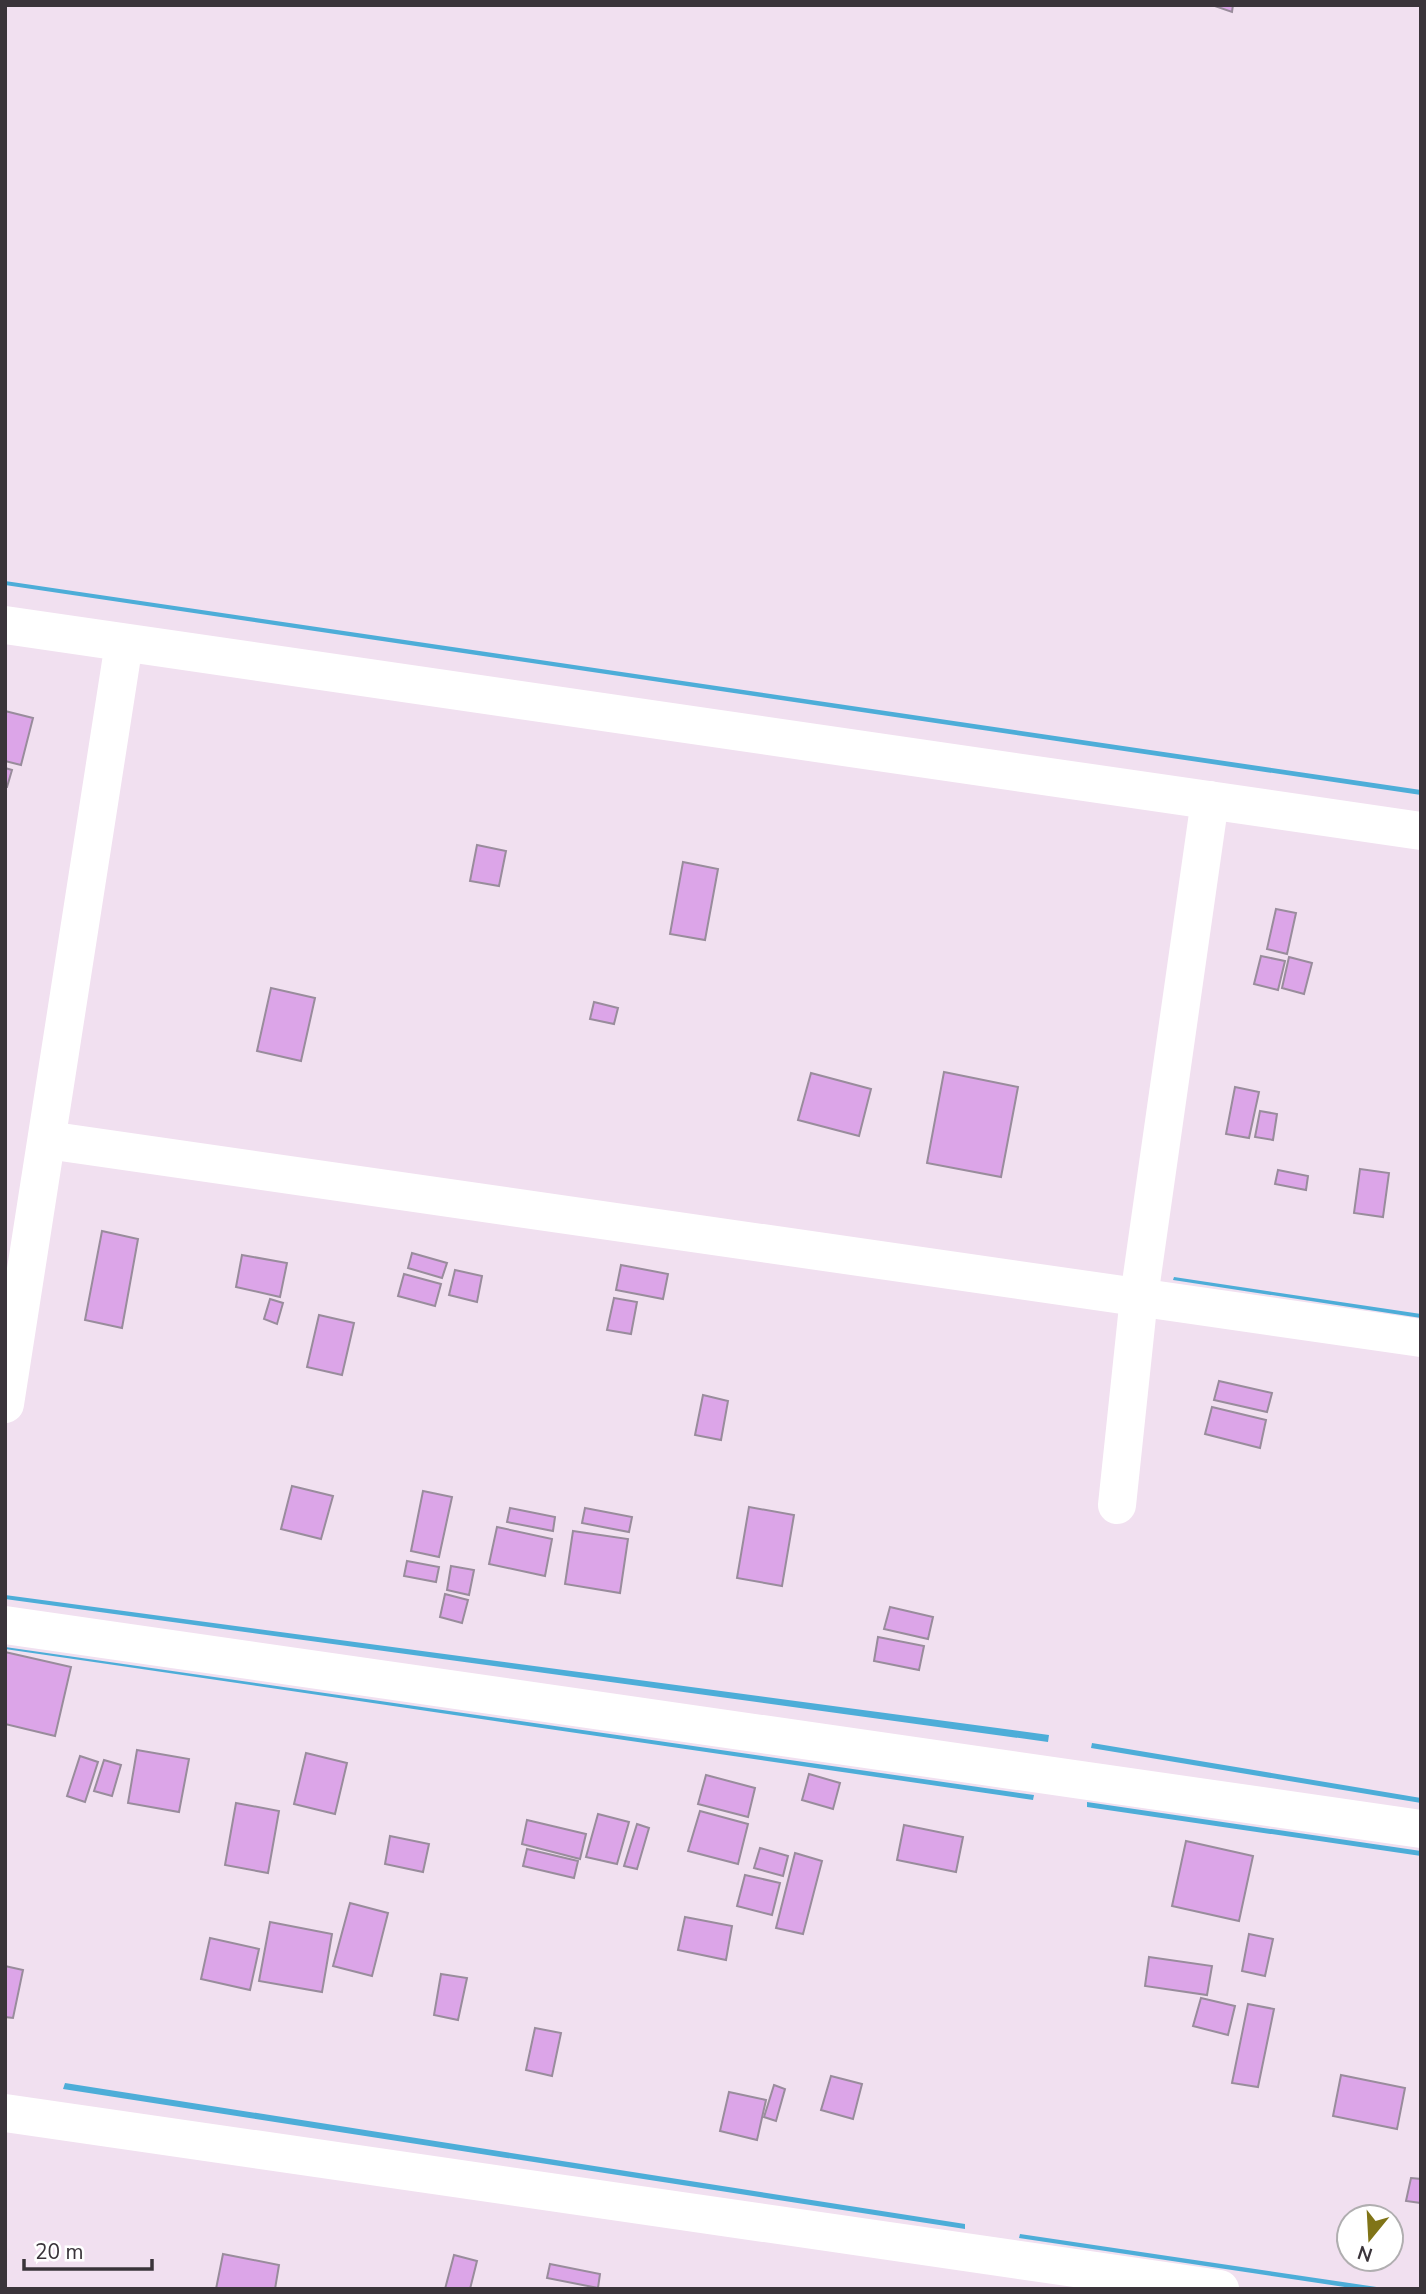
<svg xmlns="http://www.w3.org/2000/svg" width="1426" height="2294" font-family="'Nunito Sans',sans-serif">
<rect width="100%" height="100%" fill="#f1e0f0"/>
<g fill="#4dadd8">
<path d="M5,581L1421,790V795L5,585Z"/>
<path d="M1174,1277L1421,1314V1318L1173,1280Z"/>
<path d="M5,1595L1049,1735L1048,1742L5,1599Z"/>
<path d="M5,1647L1034,1795L1033,1800L5,1649Z"/>
<path d="M1092,1743L1421,1798V1803L1091,1748Z"/>
<path d="M1087,1802L1421,1851V1856L1087,1807Z"/>
<path d="M65,2083L965,2224V2229L63,2089Z"/>
<path d="M1020,2234L1390,2289H1358L1019,2238Z"/>
</g>
<g fill="#dca5e8" stroke="#998c9c" stroke-width="2">
<path d="M1212,5H1233L1232,12Z"/>
<path d="M5,711L33,718L21,765L5,761Z"/>
<path d="M5,768L12,770L7,787H5Z"/>
<path d="M477,845L506,851L499,886L470,881Z"/>
<path d="M683,862L718,869L705,940L670,934Z"/>
<path d="M1276,909L1296,913L1287,954L1267,949Z"/>
<path d="M1261,956L1285,961L1278,990L1254,984Z"/>
<path d="M1289,957L1312,963L1304,994L1282,988Z"/>
<path d="M271,988L315,998L301,1061L257,1051Z"/>
<path d="M594,1002L618,1008L614,1024L590,1019Z"/>
<path d="M944,1072L1018,1087L1001,1177L927,1163Z"/>
<path d="M811,1073L871,1089L859,1136L798,1120Z"/>
<path d="M1235,1087L1259,1092L1249,1138L1226,1134Z"/>
<path d="M1260,1111L1277,1114L1273,1140L1255,1137Z"/>
<path d="M1360,1169L1389,1173L1383,1217L1354,1213Z"/>
<path d="M1278,1170L1308,1176L1306,1190L1275,1184Z"/>
<path d="M102,1231L138,1239L122,1328L85,1320Z"/>
<path d="M412,1253L447,1263L442,1278L408,1268Z"/>
<path d="M242,1255L287,1263L280,1297L236,1287Z"/>
<path d="M621,1265L668,1274L663,1299L616,1290Z"/>
<path d="M455,1270L482,1276L477,1302L449,1295Z"/>
<path d="M404,1274L441,1284L435,1306L398,1296Z"/>
<path d="M614,1298L637,1302L631,1334L607,1330Z"/>
<path d="M270,1299L283,1303L277,1324L264,1319Z"/>
<path d="M319,1315L354,1323L342,1375L307,1367Z"/>
<path d="M1219,1381L1272,1393L1267,1412L1214,1400Z"/>
<path d="M703,1395L728,1401L721,1440L695,1435Z"/>
<path d="M1212,1407L1266,1420L1260,1448L1205,1434Z"/>
<path d="M292,1486L333,1496L321,1539L281,1529Z"/>
<path d="M423,1491L452,1497L439,1557L411,1551Z"/>
<path d="M749,1507L794,1515L782,1586L737,1578Z"/>
<path d="M510,1508L555,1517L553,1531L507,1522Z"/>
<path d="M585,1508L632,1517L629,1532L582,1523Z"/>
<path d="M497,1527L552,1539L545,1576L489,1564Z"/>
<path d="M573,1531L628,1539L620,1593L565,1584Z"/>
<path d="M407,1561L439,1567L436,1582L404,1576Z"/>
<path d="M451,1566L474,1570L469,1595L447,1590Z"/>
<path d="M445,1594L468,1600L462,1623L440,1617Z"/>
<path d="M890,1607L933,1617L928,1639L884,1629Z"/>
<path d="M878,1637L924,1646L919,1670L874,1661Z"/>
<path d="M5,1652L71,1667L55,1736L5,1724Z"/>
<path d="M137,1750L189,1759L179,1812L128,1803Z"/>
<path d="M306,1753L347,1763L335,1814L294,1804Z"/>
<path d="M80,1756L98,1762L85,1802L67,1796Z"/>
<path d="M104,1760L121,1765L112,1796L94,1791Z"/>
<path d="M809,1774L840,1783L833,1809L802,1800Z"/>
<path d="M706,1775L755,1788L748,1817L698,1804Z"/>
<path d="M236,1803L279,1811L268,1873L225,1865Z"/>
<path d="M700,1811L748,1824L738,1864L688,1851Z"/>
<path d="M598,1814L629,1822L617,1864L586,1857Z"/>
<path d="M527,1820L586,1834L580,1859L522,1844Z"/>
<path d="M637,1824L649,1828L637,1869L624,1866Z"/>
<path d="M904,1825L963,1837L956,1872L897,1860Z"/>
<path d="M390,1836L429,1844L423,1872L385,1864Z"/>
<path d="M1186,1841L1253,1856L1239,1921L1172,1906Z"/>
<path d="M760,1848L788,1856L783,1876L754,1868Z"/>
<path d="M527,1849L578,1861L574,1878L523,1866Z"/>
<path d="M795,1853L822,1861L803,1934L776,1928Z"/>
<path d="M745,1875L780,1883L772,1915L737,1906Z"/>
<path d="M350,1903L388,1913L372,1976L333,1966Z"/>
<path d="M685,1917L732,1926L726,1960L678,1950Z"/>
<path d="M270,1922L332,1934L322,1992L259,1981Z"/>
<path d="M1249,1934L1273,1939L1265,1976L1242,1971Z"/>
<path d="M210,1938L259,1949L250,1990L201,1979Z"/>
<path d="M1149,1957L1212,1966L1207,1995L1145,1986Z"/>
<path d="M5,1966L23,1970L13,2018L5,2017Z"/>
<path d="M441,1974L467,1978L458,2020L434,2015Z"/>
<path d="M1201,1998L1235,2006L1228,2035L1193,2026Z"/>
<path d="M1248,2004L1274,2009L1258,2087L1232,2083Z"/>
<path d="M535,2028L561,2033L552,2076L526,2070Z"/>
<path d="M1341,2075L1405,2088L1397,2129L1333,2116Z"/>
<path d="M831,2076L862,2084L853,2119L821,2110Z"/>
<path d="M774,2085L785,2089L776,2121L764,2117Z"/>
<path d="M729,2092L766,2100L757,2140L720,2131Z"/>
<path d="M1411,2178L1421,2179V2203L1406,2201Z"/>
<path d="M223,2254L279,2265L275,2289H216Z"/>
<path d="M454,2255L477,2261L470,2289H445Z"/>
<path d="M550,2264L600,2274L598,2288L547,2278Z"/>
</g>
<g fill="none" stroke-linecap="round" stroke-linejoin="round">
<g stroke="#fff" stroke-width="38">
<path d="M5,625L1421,831"/>
<path d="M47,1140L1421,1338"/>
<path d="M5,1404L124,643"/>
<path d="M1117,1505L1139,1297L1210,800"/>
<path d="M5,1625L1421,1829"/>
<path d="M5,2113L1220,2289"/>
</g>
</g>
<rect width="1426" height="2294" fill="none" stroke="#3a343a" stroke-width="14"/>
<g transform="translate(1370 2238) rotate(198)"><circle r="33" fill="#ffffff" stroke="#b0aeb0" stroke-width="2"/>
<path d="M0-5L12 26L0 18L-12 26Z" fill="#807417"/>
<text y="-10" font-size="19" font-weight="bold" text-anchor="middle" fill="#3a343a">N</text>
</g>
<path d="M24 2259v10h128v-10" fill="none" stroke="#3a343a" stroke-width="3.5"/>
<text x="35" y="2259" font-size="21" fill="#3a343a" stroke="#ffffff" stroke-width="5" paint-order="stroke">20 m</text>
</svg>
